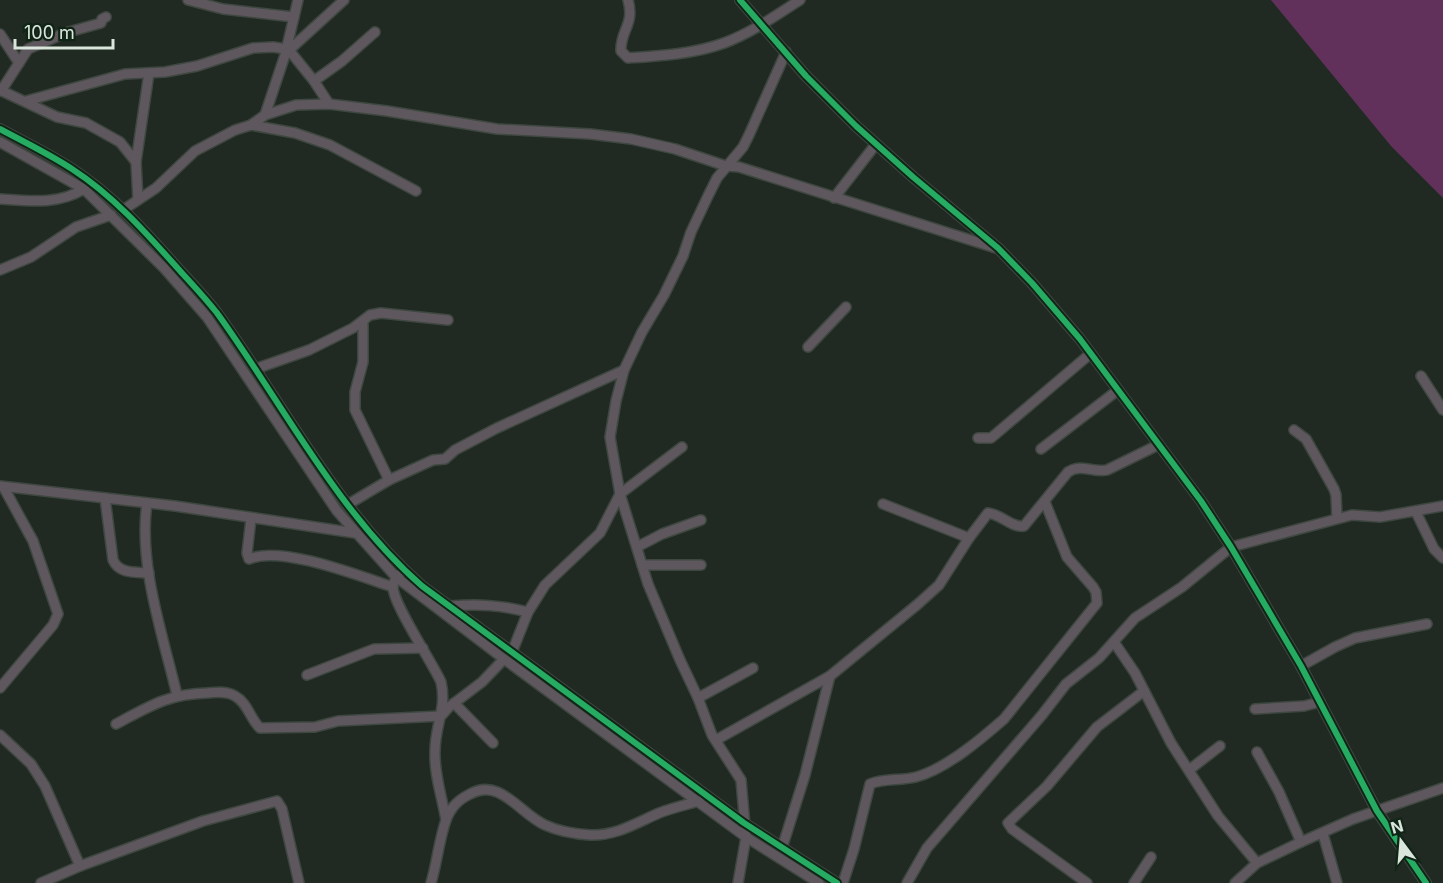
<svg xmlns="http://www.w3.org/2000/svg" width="1443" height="883" font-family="Inter,sans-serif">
<rect width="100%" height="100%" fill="#202a22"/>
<path fill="#61315b" d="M1271,0H1443V198L1391,146Z"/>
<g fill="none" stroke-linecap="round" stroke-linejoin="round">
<defs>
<g id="minor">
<path d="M188,0L223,9L294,17"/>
<path d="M628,0C635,25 620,30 621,51L628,58C659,56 694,54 724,43C751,33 775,16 800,0"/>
<path d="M740,0L806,76L856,126L913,177L998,248L1032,283L1080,339L1201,501L1231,547L1301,666L1377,811L1426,883"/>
<path d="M0,34L19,63"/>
<path d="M289,50L314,81L329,104"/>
<path d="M286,53L344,0"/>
<path d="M314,81L342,61L375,32"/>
<path d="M0,90L57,117L86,123L120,142L136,162"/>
<path d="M1,91L28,49L65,33L101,23L102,19L106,17"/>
<path d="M26,101L125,74L165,72L197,66L253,48L273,47L286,49"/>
<path d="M265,115L285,55L298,0"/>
<path d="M251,125L295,133L330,145L416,191"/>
<path d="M0,129C24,142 49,154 72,169C114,196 148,235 181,272C193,285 206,299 217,313C283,404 337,512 422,586L744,823L837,883"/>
<path d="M0,142L84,189L164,268L207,317L337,511L396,577L504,659L746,837L819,883"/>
<path d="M834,198L876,144"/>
<path d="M0,199C29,201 58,205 84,189"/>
<path d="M138,200L136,162L149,73"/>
<path d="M123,210L156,188L195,151L235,130L251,125L265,115L296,105L329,104L387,111L497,129L590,134L631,139L675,149L726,166L739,167L996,248"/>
<path d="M0,270L31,257L76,227L111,215"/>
<path d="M363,321V362L355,392V410L389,480"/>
<path d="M808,347L846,307"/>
<path d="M255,369L309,350L353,328L370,315L381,313L448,320"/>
<path d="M1421,376L1443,410"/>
<path d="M1294,430L1306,439L1334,489L1336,495L1337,518"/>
<path d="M978,438H991L1090,354"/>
<path d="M1041,449L1118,390"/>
<path d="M0,486L175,506L355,533"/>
<path d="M105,498L113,560C119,574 135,572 149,573"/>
<path d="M147,503C138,564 163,636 177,695"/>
<path d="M883,504L969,538"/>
<path d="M347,505L389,480L433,460L445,459L455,450L497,428L624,370"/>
<path d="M1416,512L1434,549L1443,558"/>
<path d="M251,519L247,553L249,559C281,545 359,576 393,587"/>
<path d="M637,547L662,534L701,520"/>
<path d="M642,565H701"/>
<path d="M400,574C397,577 393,582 393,587C393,604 432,662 441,682C447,708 435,725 435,751C434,774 442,797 446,820"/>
<path d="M450,606C479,604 500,605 528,612"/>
<path d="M1114,642L1135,673L1171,743L1218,816L1257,863"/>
<path d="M512,652L528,612L545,585L600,533L620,494L682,447"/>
<path d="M1301,666L1335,647L1355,638L1427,624"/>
<path d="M307,675L374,649L423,648"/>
<path d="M0,688L53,625L58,614L33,541L4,488"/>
<path d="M698,698L753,668"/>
<path d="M454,703L493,743"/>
<path d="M1255,709L1304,706L1320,702"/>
<path d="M116,724C150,706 168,694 207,693C216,692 227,691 235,696C248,703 250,719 260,728L315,727L338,721L441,716L449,707L482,682L504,659"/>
<path d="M0,735L31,764L45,786L80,866"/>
<path d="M716,740L830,676L918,604L939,585L969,538L988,513C1001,514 1011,528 1024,526L1068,472C1081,463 1093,473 1107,470L1158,445"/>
<path d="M1257,752L1279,792L1301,842"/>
<path d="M1189,770L1220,746"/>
<path d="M1323,834L1337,883"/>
<path d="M782,848L805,775L830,676"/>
<path d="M41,883L80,866L203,821L277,801L282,809L299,883"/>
<path d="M431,883C437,863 439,840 446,820C451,807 458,800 470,794C500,777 520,814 545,825C558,831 575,834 590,835C616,836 636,823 659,813C672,808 685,805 699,801"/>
<path d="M738,883L746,837L741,780L712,735L698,698L680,660L648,584L620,494L610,437L616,401L624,370L642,332L664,295L683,256L691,232L708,196L717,178L743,147L749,135L786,52"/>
<path d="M843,883L854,849L870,784C884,778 900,781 916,777C946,769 981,739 1004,719L1097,603L1096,592L1093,587L1067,557L1045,502"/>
<path d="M907,883L927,848L1042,715L1066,684L1099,658L1135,618L1182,587L1231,547L1352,515L1380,517L1443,506"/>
<path d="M1087,883L1012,829L1008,823L1047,786L1097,727L1144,691"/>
<path d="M1134,883L1151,857"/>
<path d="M1235,883L1257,863L1301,842L1353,819L1443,788"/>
</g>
</defs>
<use href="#minor" stroke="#3f4741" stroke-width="12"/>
<use href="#minor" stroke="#5e585e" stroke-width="9"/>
<defs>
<g id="cycleway">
<path d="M740,0L806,76L856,126L913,177L998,248L1032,283L1080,339L1201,501L1231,547L1301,666L1377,811L1426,883"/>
<path d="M0,129C24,142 49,154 72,169C114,196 148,235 181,272C193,285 206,299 217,313C283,404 337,512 422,586L744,823L837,883"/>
</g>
</defs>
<use href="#cycleway" stroke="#112516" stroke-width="10"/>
<use href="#cycleway" stroke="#26ab63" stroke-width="6"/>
</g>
<g transform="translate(1401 841) rotate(344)" stroke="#112516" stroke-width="4.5" paint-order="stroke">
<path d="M0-4.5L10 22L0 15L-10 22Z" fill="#dae6dc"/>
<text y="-9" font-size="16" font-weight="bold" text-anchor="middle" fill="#dae6dc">N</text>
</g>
<path d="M15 39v9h98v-9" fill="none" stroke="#dae6dc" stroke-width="3"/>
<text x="24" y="39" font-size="18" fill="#dae6dc" stroke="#112516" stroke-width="4.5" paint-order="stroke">100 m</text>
</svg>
